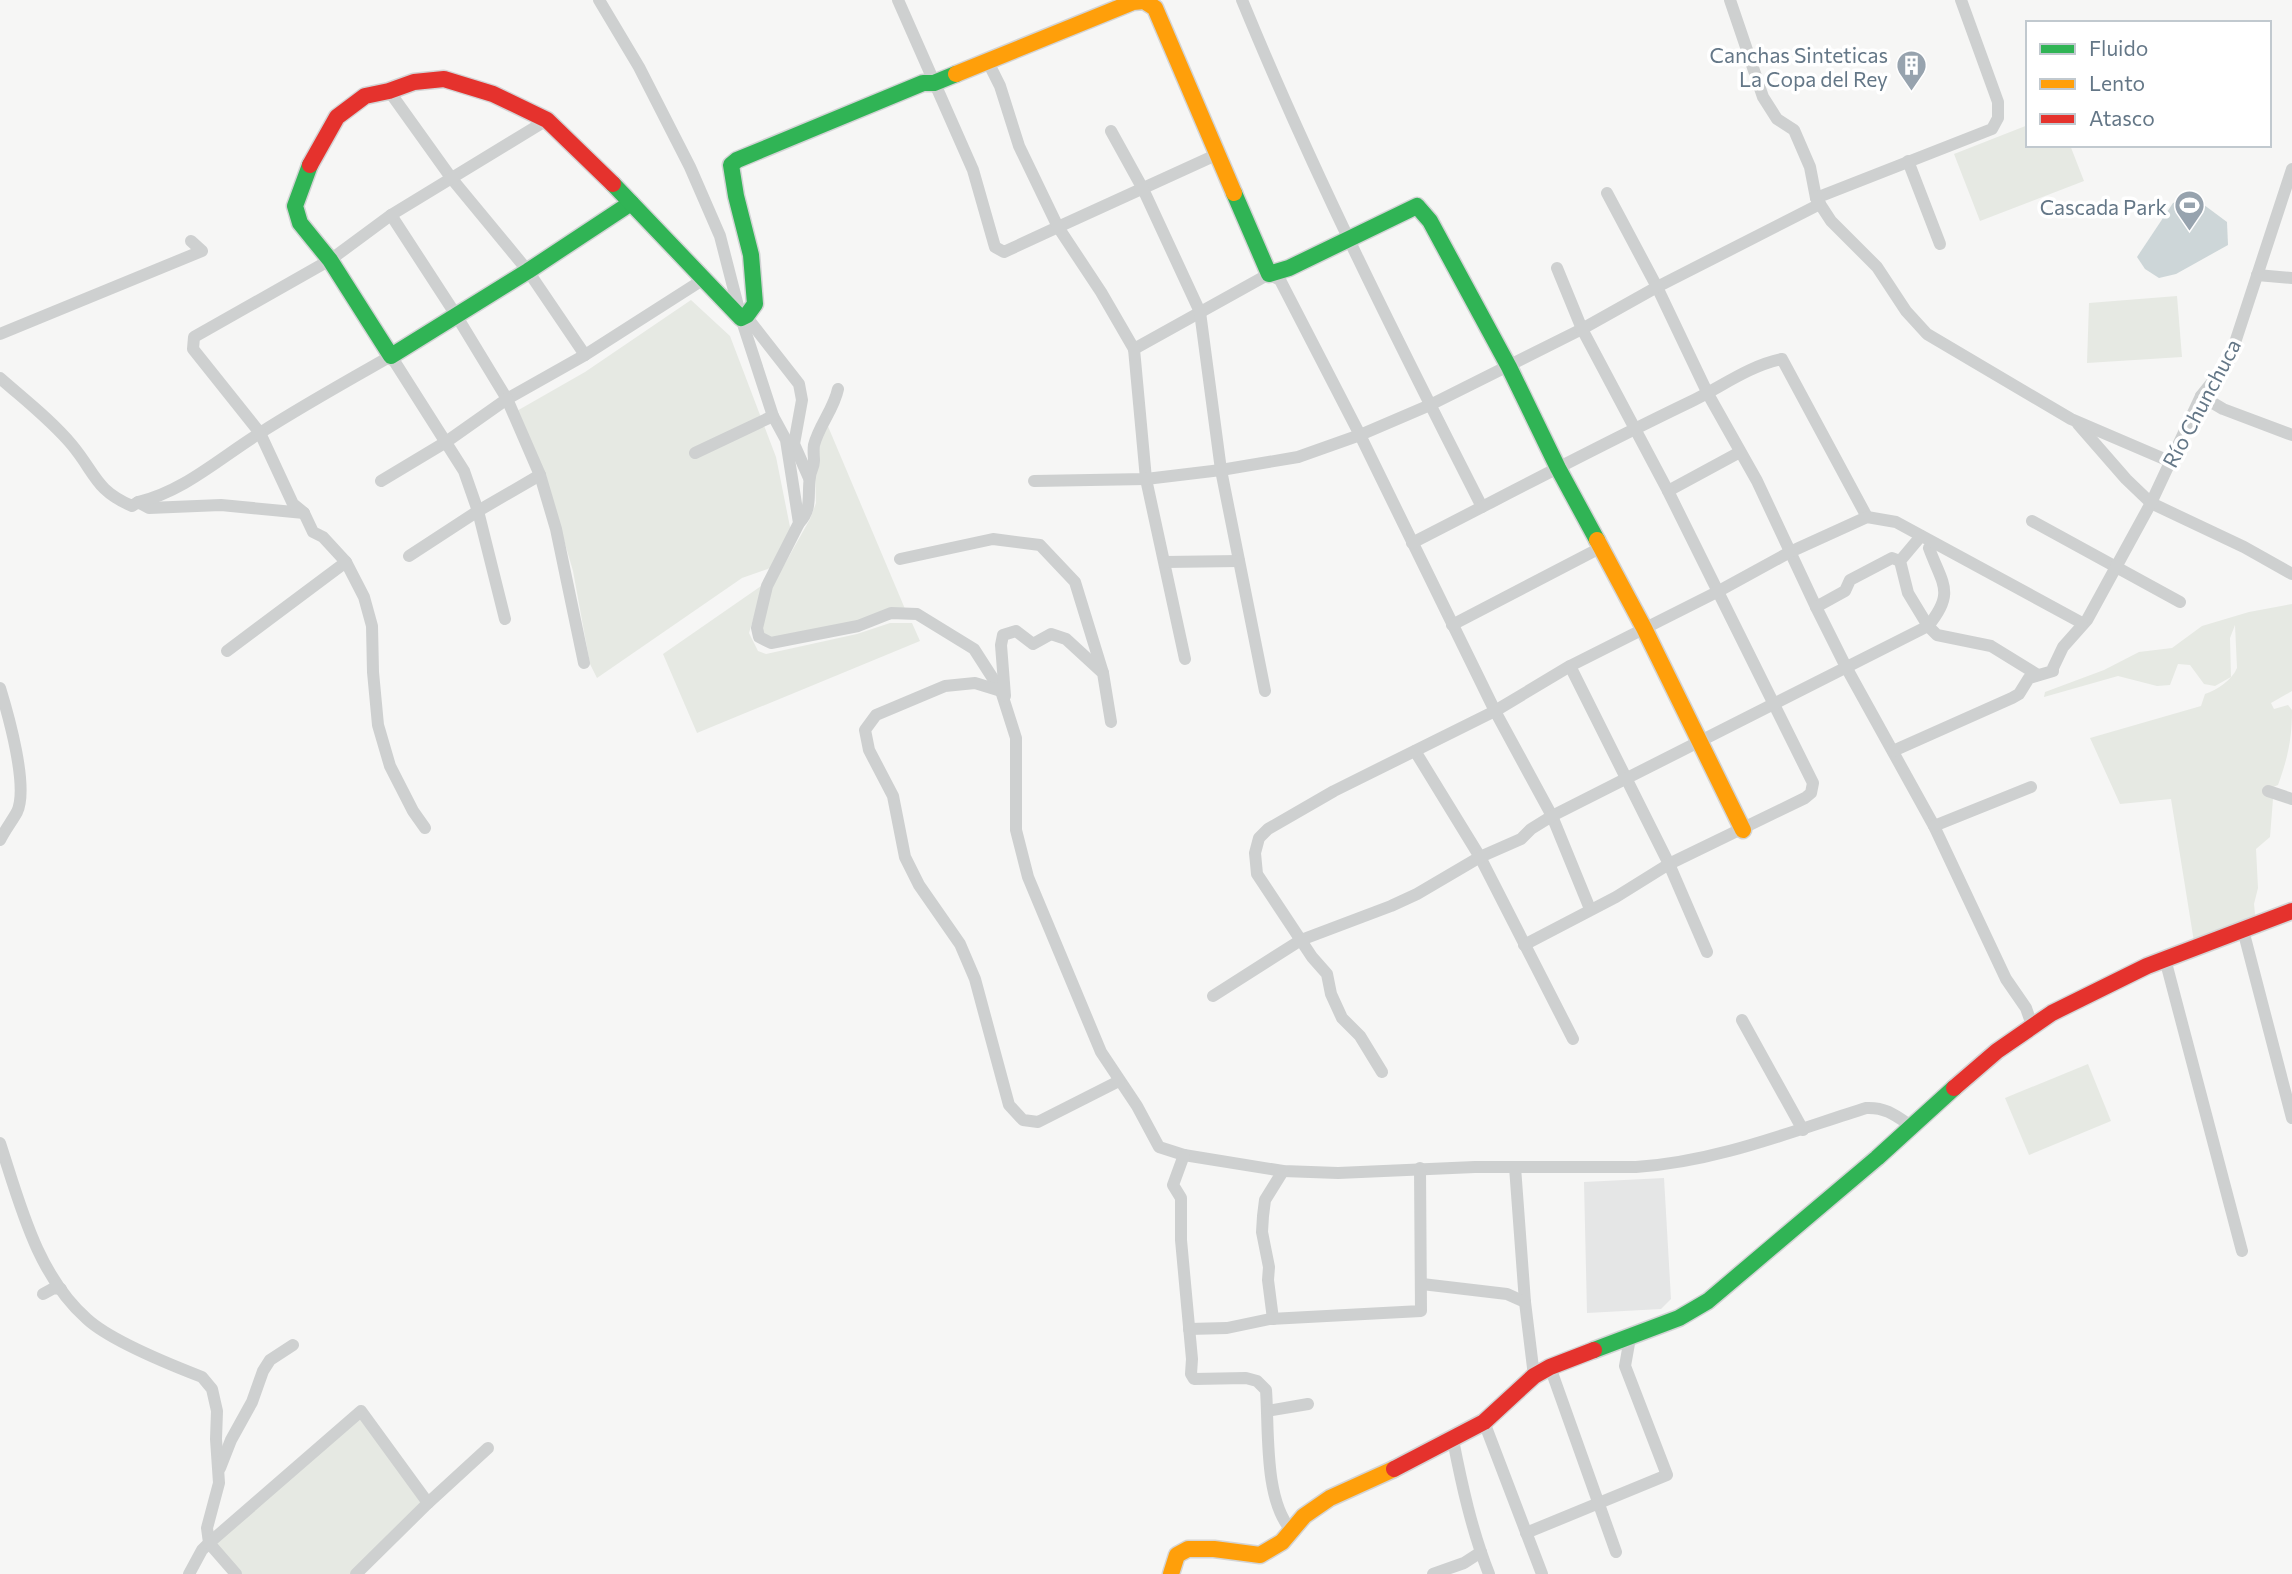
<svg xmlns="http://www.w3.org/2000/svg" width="2292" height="1574" font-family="Commissioner,sans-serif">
<rect width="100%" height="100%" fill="#f6f6f5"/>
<path fill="#e5e6e6" d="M1664,1178L1671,1299L1661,1309L1587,1313L1584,1182Z"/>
<g fill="#e6e9e3">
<path d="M2028,125V145H2070L2084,181L1980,221L1954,154Z"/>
<path d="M2177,296L2182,357L2087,363L2089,303Z"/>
<path d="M691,300L730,336L776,457L791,532L773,567L742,578L597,678L590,664L573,571L545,475L515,412L585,372Z"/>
<path d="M827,424L908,616L765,643L761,623L769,592L810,519L816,503L815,474L818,449Z"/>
<path d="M764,584L749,633L758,651L766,654L857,634L890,623H912L920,641L697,733L663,654Z"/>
<path d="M2292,604V691L2271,703L2274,709L2288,705L2292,710C2292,739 2288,757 2278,785L2266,790L2273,799L2270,837L2256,849L2258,888L2254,904L2256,924L2195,948L2171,799L2120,804L2090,738L2201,706L2205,694C2217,690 2232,680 2237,668L2235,625L2230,638L2231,677L2215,686L2204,684L2190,665L2178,664L2170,685L2157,686L2118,676L2044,697L2045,692L2104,670L2139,652L2172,648L2202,626L2249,612Z"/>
<path d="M2088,1064L2111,1121L2029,1155L2005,1098Z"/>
<path d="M360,1416L424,1504L350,1574H238L213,1543Z"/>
</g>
<path fill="#cdd6d8" d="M2192,196L2227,222L2228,245L2176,274L2159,278L2145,269L2137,257L2173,203Z"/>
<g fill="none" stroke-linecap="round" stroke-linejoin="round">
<defs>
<g id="fast">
<path d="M310,165L295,206L300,223L330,260L391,356L528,271L631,203"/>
<path d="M613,184L741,318L747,315L755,304L751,255L736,196L731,165L737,160L923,83H934L956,74"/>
<path d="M1234,193L1269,274L1289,268L1417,206L1430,221L1509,367L1558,468L1597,540"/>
<path d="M1594,1350L1679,1318L1708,1301L1877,1158L1954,1088"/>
</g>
<g id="slow">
<path d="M956,74L1133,2L1144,1L1155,8L1234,193"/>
<path d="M1597,540L1644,628L1743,830"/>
<path d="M1171,1574L1177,1555L1188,1549H1214L1260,1555L1282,1542L1304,1516L1330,1498L1394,1469"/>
</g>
<g id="jam">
<path d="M310,165L337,117L365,96L389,91L414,82L444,79L493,94L547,120L613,184"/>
<path d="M1954,1088L1997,1051L2052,1013L2147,966L2292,911"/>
<path d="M1394,1469L1484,1422L1534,1376L1550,1367L1594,1350"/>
</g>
</defs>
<use href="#fast" stroke="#d3d4d5" stroke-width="19"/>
<use href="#slow" stroke="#d3d4d5" stroke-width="19"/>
<use href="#jam" stroke="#d3d4d5" stroke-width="19"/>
<g stroke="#ced0d0" stroke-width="12">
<path d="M599,0L639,67L690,167L720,236L738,306L799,384L802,400L794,444L809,478"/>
<path d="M898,0L973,170L995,247L1004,252L1058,227L1101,292L1134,349L1269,274L1280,280L1360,435L1495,711L1552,816L1590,909"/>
<path d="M1242,0C1313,173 1397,340 1482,507"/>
<path d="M1730,0L1763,97L1777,119L1794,130L1810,167L1816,198L1831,221L1877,267L1906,311L1927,334L2071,419L2169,461"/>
<path d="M988,62L1000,86L1019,146L1058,227L1218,154"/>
<path d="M389,91L452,179L528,271L585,355"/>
<path d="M1111,131L1143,189L1200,312L1221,470L1265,691"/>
<path d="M1908,161L1940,244"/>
<path d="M1607,193L1657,287L1708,394L1757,481L1816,607L1846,667L1934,826L2006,979L2026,1008L2033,1028"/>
<path d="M1816,198L1992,129L1998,118V102L1961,0"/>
<path d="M391,215L456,315L507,399L585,355L704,279"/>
<path d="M2257,275L2292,278"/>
<path d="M741,318L773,416L786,440L799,523L767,586L757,628L759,637L771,643L858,626L891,613L917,614L974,649L1001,691L1016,738V830L1028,877L1101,1052L1137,1106L1159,1147L1184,1155L1283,1171L1338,1173L1475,1167H1636C1715,1162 1790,1132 1866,1108C1885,1107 1895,1115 1911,1126"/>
<path d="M0,334L202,251L191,241"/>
<path d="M1134,349L1146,479L1185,659"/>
<path d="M0,378C25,400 51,420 72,445C96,474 95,490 132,506L138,502L149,508L221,505L304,513"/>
<path d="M2201,396L2223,409L2292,435"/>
<path d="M2078,424L2126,479L2151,503L2244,547L2292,574"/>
<path d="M695,453L773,416"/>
<path d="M381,481L446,442L507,399L540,475L556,529L584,663"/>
<path d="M1034,481L1146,479L1221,470L1298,457L1360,435L1430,405L1582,329L1657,287L1820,204"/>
<path d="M1668,491L1740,452"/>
<path d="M138,502C183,492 221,457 260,433C302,406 347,381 391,356L464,471L478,511L505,619"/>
<path d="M2032,521L2180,602"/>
<path d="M799,523C813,509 807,494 810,477C810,472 814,467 814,461C814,456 813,451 814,445C819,425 834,409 838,389"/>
<path d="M1412,543C1504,496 1596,447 1690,402C1720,388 1748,366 1782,359L1867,517"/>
<path d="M1935,544L1929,548C1942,584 1956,592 1928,626L1937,635L1991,646L2038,675"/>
<path d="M409,556L478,511L540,475"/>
<path d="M900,559L993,539L1040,545L1075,582L1103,673"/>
<path d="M1165,562L1239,561"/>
<path d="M1816,607L1845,591L1850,580L1892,558L1900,561"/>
<path d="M1452,625L1600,548"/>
<path d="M227,651L346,562"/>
<path d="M1570,666L1669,864L1707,952"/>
<path d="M0,688C8,714 29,787 17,812C12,821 5,830 0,840"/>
<path d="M1001,691L975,683L945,686L876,715L865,730L869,750L893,796L905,857L919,885L960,944L975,979L1009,1105L1023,1120L1038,1122L1119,1081"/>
<path d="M1005,696L1001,645L1003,635L1016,631L1033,644L1051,634L1066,639L1103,673L1111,722"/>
<path d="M1415,751L1480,857L1573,1039"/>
<path d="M1893,751L2012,698L2019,694L2029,678L2053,671V668L2063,647L2087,620L2116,567L2151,503L2201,396L2229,361L2292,169"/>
<path d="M2268,791L2292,799"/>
<path d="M1934,826L2031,787"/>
<path d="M425,828L413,811L390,766L378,725L373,672L372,626L364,597L346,562L323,537L313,532L304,513L293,504L260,433L193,349L194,337L330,260L391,215L547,120"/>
<path d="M2243,930L2292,1118"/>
<path d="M1524,945L1616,897L1669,864L1805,798L1811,793L1813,783L1668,491L1582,329L1557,268"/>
<path d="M2165,959L2242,1251"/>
<path d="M1213,996L1301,940L1391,906L1417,894L1480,857L1521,839L1531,829L1552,816L1928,626L1908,593L1900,561L1921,536"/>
<path d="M1742,1020L1803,1130"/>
<path d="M1382,1072L1360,1036L1342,1018L1331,994L1327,974L1312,957L1257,874L1255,853L1259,838L1268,829L1334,791L1495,711L1570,666L1717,592L1790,552L1867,517L1896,522L2082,623"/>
<path d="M0,1143C20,1204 37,1275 87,1319C111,1341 171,1365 202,1377L212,1389L217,1411L216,1439L219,1483L207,1528L209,1543L202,1550L189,1574"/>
<path d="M1184,1155L1173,1185L1181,1198V1240L1192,1359L1191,1374L1194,1379L1246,1378L1257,1381L1266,1390C1269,1431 1264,1499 1291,1530"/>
<path d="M1515,1167L1525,1302L1534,1376"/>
<path d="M1422,1284L1507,1294L1525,1302"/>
<path d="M43,1294L54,1288L61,1289"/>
<path d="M1273,1319L1268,1280L1269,1267L1262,1232L1263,1216L1265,1200L1283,1171"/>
<path d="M1189,1329L1227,1328L1270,1319L1421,1311L1420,1168"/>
<path d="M1550,1367L1616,1552"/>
<path d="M1267,1411L1308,1404"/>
<path d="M1484,1422L1542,1574"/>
<path d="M1453,1440C1462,1486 1472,1531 1489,1574"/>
<path d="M220,1468L231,1440L252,1402L263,1371L270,1360L293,1345"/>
<path d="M428,1503L488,1448"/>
<path d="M1526,1533L1667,1475L1625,1366L1630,1338"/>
<path d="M236,1574L209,1543L361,1411L428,1503L356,1574"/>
<path d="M1433,1574L1464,1563L1481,1552"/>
</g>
<use href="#fast" stroke="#30b455" stroke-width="16"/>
<use href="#slow" stroke="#ff9f0a" stroke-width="16"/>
<use href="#jam" stroke="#e5322d" stroke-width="16"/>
</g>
<defs>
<symbol id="building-pin" viewBox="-11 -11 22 30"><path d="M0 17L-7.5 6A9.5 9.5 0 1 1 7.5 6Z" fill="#97a3ae" stroke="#fff"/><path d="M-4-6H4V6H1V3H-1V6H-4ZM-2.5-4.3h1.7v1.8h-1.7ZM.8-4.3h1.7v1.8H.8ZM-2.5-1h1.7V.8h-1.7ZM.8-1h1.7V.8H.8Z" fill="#fff"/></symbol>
<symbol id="stadium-pin" viewBox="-11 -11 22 30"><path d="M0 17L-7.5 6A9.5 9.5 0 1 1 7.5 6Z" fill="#97a3ae" stroke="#fff"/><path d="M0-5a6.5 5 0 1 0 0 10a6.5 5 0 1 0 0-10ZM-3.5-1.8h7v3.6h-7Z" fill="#fff"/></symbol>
</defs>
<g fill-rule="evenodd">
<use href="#building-pin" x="1894" y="48" width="35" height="47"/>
<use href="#stadium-pin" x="2172" y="188" width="35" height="47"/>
</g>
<g text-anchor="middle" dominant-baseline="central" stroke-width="7" stroke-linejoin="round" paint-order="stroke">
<g font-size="21" fill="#647787" stroke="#fff" text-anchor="end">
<text x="1888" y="54">Canchas Sinteticas<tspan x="1888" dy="24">La Copa del Rey</tspan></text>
<text x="2167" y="206">Cascada Park</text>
</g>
<g font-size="21" fill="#647787" stroke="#fff">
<text transform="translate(2201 403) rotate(-62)">Río Chunchuca</text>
</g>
</g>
<rect x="2026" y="21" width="245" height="126" fill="#ffffff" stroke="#c1c9cf" stroke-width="2"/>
<rect x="2040" y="44" width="35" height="10" fill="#30b455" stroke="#c1c9cf" stroke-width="2"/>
<text x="2089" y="56" font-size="21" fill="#647787">Fluido</text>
<rect x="2040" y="79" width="35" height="10" fill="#ff9f0a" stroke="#c1c9cf" stroke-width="2"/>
<text x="2089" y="91" font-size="21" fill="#647787">Lento</text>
<rect x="2040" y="114" width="35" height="10" fill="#e5322d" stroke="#c1c9cf" stroke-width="2"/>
<text x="2089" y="126" font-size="21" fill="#647787">Atasco</text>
</svg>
